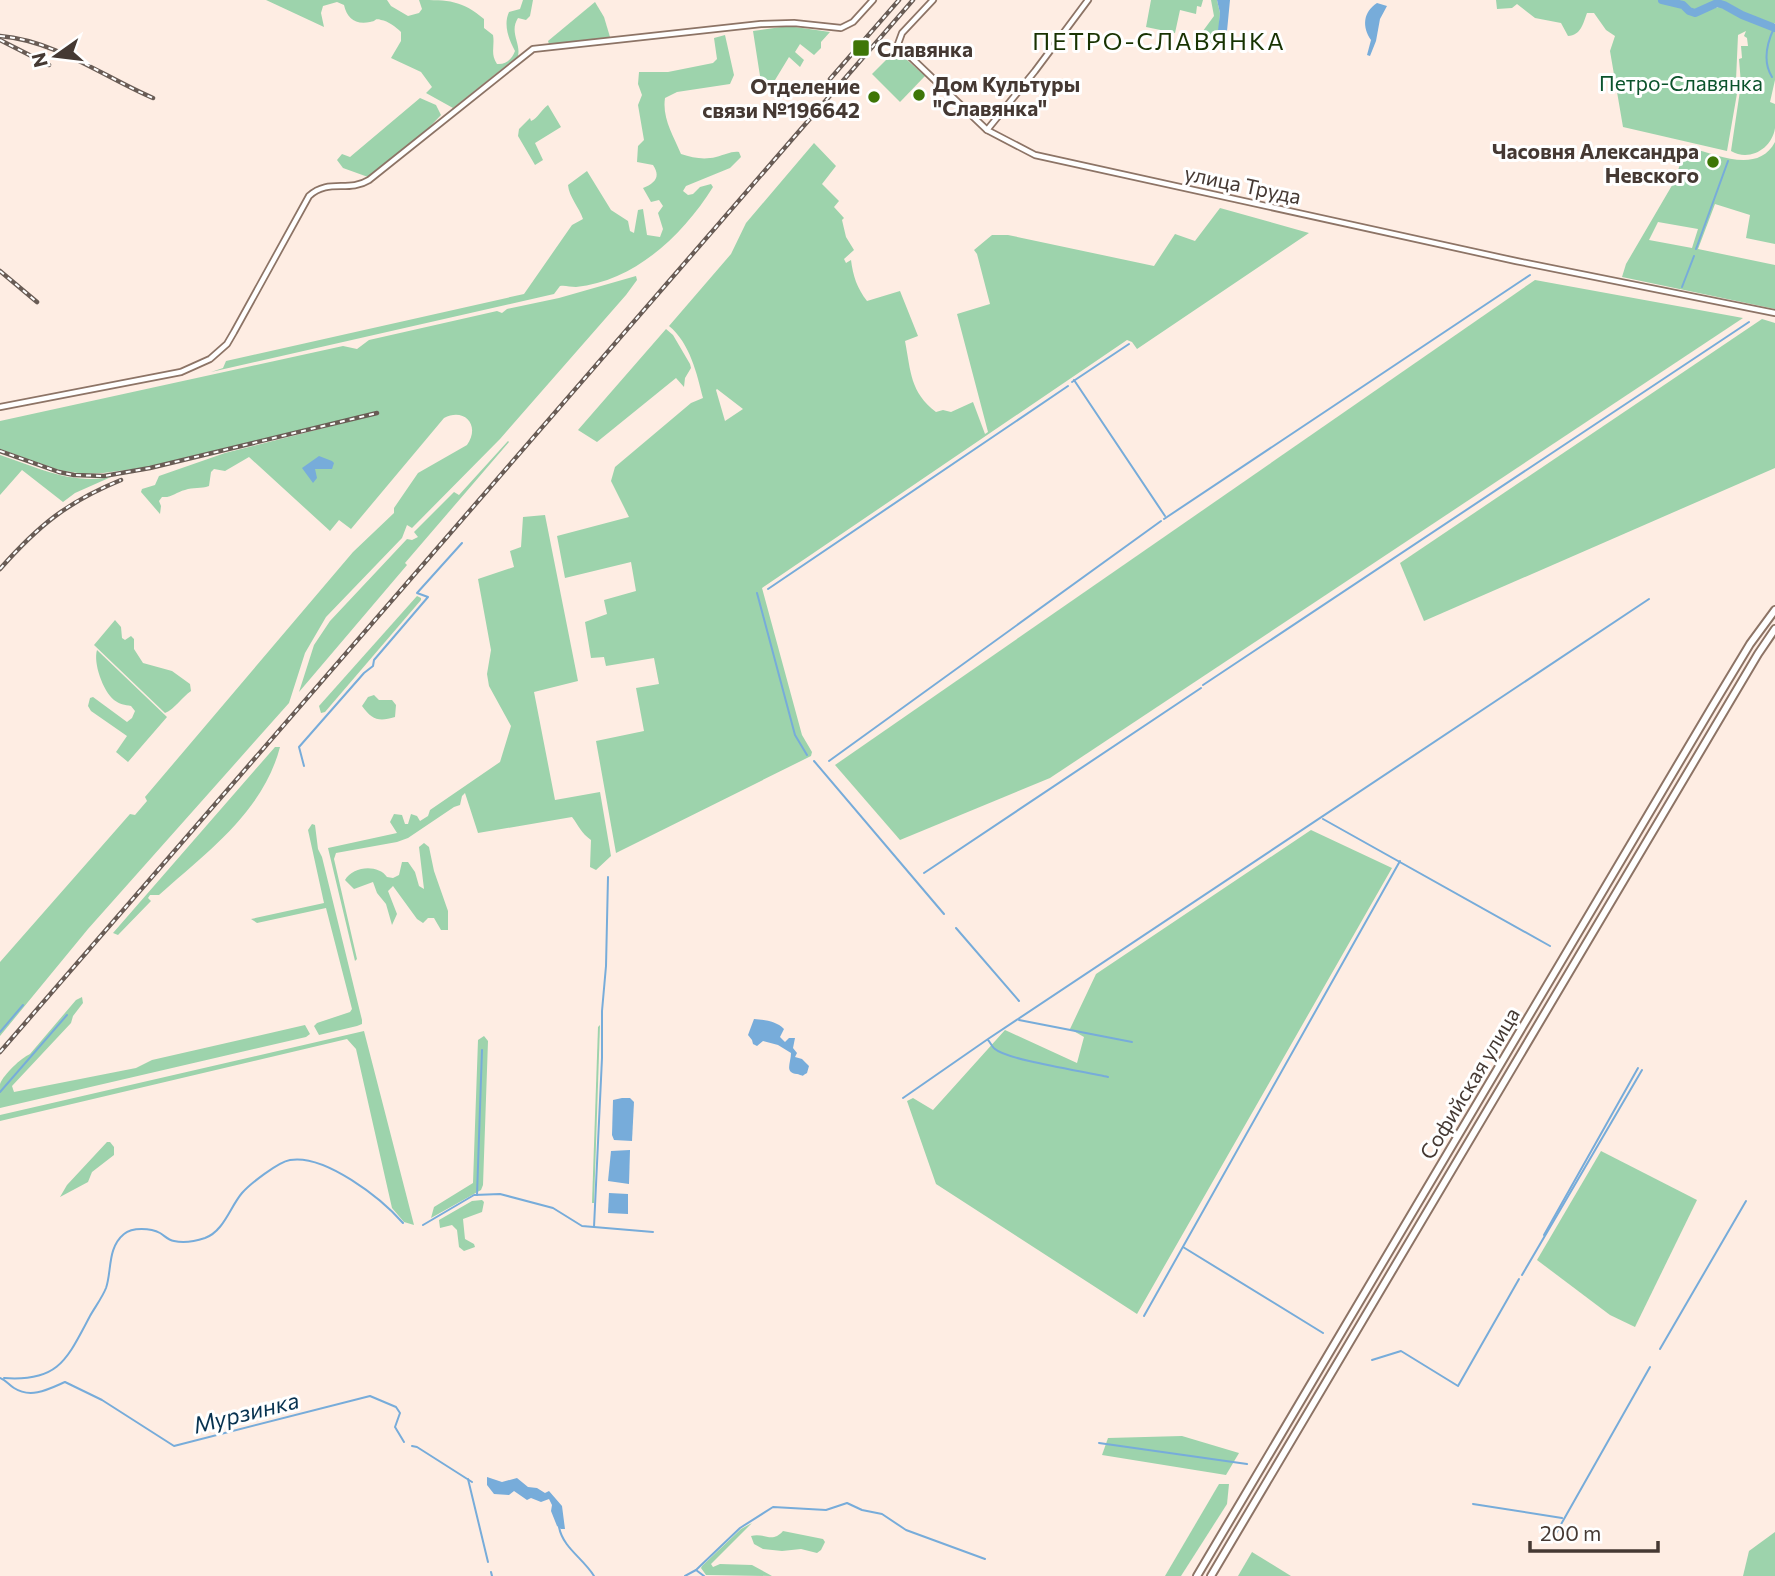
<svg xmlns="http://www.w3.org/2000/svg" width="1775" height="1576" font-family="Commissioner,sans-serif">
<rect width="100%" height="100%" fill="#feede3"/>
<g fill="#9dd3ac" fill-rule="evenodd">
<path d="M266,0H387L391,6L408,16L419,13L422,9L419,0C448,0 462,0 484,19V28L493,35C495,46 490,54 497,64C506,65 512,59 515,51C509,40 503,25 509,12L520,9L523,0H533L530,16L526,20L518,18C509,32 521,43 518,56L453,108L426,93L432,87L421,72L391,58L401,41V32C396,27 388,21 381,20C373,18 378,21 370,22C355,25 347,18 344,5L337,2L323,6L321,13L324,27Z"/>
<path d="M1151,0H1203L1201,7L1197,6L1196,14L1180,10L1175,33L1146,27Z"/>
<path d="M1211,0H1217L1220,13L1218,41L1215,44L1204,41L1200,35L1214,16Z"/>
<path d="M1496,0H1775V23L1772,26L1718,4L1696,13L1698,15C1705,12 1712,8 1719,7C1727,7 1768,27 1775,32V80L1770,102L1775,104C1775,112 1775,120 1775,128C1772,149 1749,162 1731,151L1741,84L1739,59L1742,58L1741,46H1748L1747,38L1744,36L1746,31L1738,35L1736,80L1739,82L1727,151L1623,127L1610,51L1615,36L1606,30L1594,13H1587C1583,24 1581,35 1568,36L1561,23L1535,18L1517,4L1512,8L1497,9Z"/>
<path d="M595,2L604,17L610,37L549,44L548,41Z"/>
<path d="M788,26L830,32L821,42V48L814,55L800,44L795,52L804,60L800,67L789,57L772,85L760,76L753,31Z"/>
<path d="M725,35L734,75L730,84L677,92L665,98C662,118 673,135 681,154C693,158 704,160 716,157C725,155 731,151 739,152L741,157L730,168L686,186L683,191L688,195L693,194L700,187L711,184L713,187C683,235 635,281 576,287C570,287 565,285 560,286L554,294L211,372L223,368L226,361L524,294L572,225L583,219C579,207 569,197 568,185L587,171L611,210L628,221L630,231L634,233L638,210L643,209L647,235L660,237L663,229L658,213L663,206L659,200L651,202L643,188C655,183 661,177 653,165L637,162L638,146L644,140L638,105L642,95L638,84L639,72H668L713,63L717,59L714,38Z"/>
<path d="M897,51L925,76L900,102L872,74L893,53Z"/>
<path d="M420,98L436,105L441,115L421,136L368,177L343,168L337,160L342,154L350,157Z"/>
<path d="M548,105L561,127L535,143L543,160L535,165L518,136L519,129L530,118L531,121C538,118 541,110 548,105Z"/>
<path d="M1775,142V244L1746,238L1750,215L1715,204L1698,249L1775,265V309L1622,277L1626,264L1674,182L1685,150L1691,148C1718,155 1758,174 1775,142ZM1658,222L1698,229L1692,248L1649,240Z"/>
<path d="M814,143L836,166L822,184L839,201L834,207L844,218L842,220L846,237L854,250L844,259L846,263L851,260C853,276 857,288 867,301L900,291L918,336L905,341C911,372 910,392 936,412L943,410L951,412L973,402L985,434L988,432L957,314L990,304L977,254L974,250L992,235H1008L1154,266L1175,234L1195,241L1220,208L1309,233L1137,349L1132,342L1127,340L762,588L802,735L812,752L811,756L616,853L596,741L644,731L636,688L659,684L654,658L606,666L604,657L591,658L585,622L607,614L604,600L636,591L631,562L565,578L557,536L629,517L611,481L615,467L691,403L703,398C697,374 690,343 669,326L731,254L746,223ZM717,389L743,409L725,421L716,390Z"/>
<path d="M636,276L637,280L626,295L500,439L412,528L407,525L402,538L326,617L305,653L289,703L88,929L0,1036V962L130,814L135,815L147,801L145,797L353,552L394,513V508L418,473L467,445C481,425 464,407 444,418L351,529L339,520L330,531L249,457L225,471L214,469L211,472L209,486C201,489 193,487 185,490C176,492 172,498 162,497L159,501L161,506L160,514L141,492L142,489L155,485L159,476L225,453L379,414V412L148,467L103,473L84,474L59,470L0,449V421L343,346L357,349L369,340L497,311L502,313L507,309L559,298Z"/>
<path d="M1535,280L1743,318L1050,778L900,840L835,765Z"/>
<path d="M1762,319L1775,323V468L1424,621L1400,563Z"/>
<path d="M666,329L673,335L690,364L691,368L685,378L684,387L676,378L597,442L578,430Z"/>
<path d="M508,441L509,442L405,563L407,565L299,692L314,645L330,621L407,539L412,540L418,537L414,532L454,492L459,495Z"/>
<path d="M0,455C37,467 71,485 111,477L75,493L63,502L22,470L0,495Z"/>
<path d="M545,515L578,681L534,692L555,800L600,792L611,856L596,870L590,867L591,840C581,833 579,826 572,817L478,833L465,793L462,796L460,805L454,807L408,838L397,842L336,853L334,859L357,959L355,961L328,848L397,833L390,822L394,814L402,815L405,824H408L411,814L417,816L420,821L428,816L430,810L500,762L511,726L489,686L487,674L491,650L478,579L514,567L510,551L521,547L523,517Z"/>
<path d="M417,596L421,598V600L325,712L321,713L319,706Z"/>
<path d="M115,620L121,627L122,638L125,640L131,636L134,639V649L143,663L172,671L190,684L191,691C182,697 175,709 165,713L94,645Z"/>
<path d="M97,650L167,717L128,762L116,752L127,736L91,711L88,706L90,698L93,697L127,722L132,718L135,711L131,706C125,705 119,704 114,700C103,691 93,663 97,650Z"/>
<path d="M374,695L379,700H392L396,705L395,717C379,722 372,720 362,706L368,697Z"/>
<path d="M275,747H280C263,812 207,852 159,895H150L148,898L151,901L118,935L113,933Z"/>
<path d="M312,824L315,825L318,849L322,857L362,1020V1024L357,1026L319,1035L314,1026L317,1023L350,1012L352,1009L326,908L257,923L251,919L324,903L308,830Z"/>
<path d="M1311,830L1392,868L1137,1314L936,1184L907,1101L913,1098L933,1110L1005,1030L1077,1063L1084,1037L1070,1029L1096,974Z"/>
<path d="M424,843L429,847L434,871L448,911V930H441L434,918H428L423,923L417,919L393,886L388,891L397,914L392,925L386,904L377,893L373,882L354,889L345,880C353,866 378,864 387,877L393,878L399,875L402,862H408L415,872L419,886L424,889L419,847Z"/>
<path d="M82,997L83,1003L73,1016L71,1023L12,1086L14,1092L136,1068L152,1060L305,1025L310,1034L306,1037L0,1108C0,1101 0,1090 0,1084C4,1074 21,1058 30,1054L76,1000Z"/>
<path d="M600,1025L594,1203H592L598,1027Z"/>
<path d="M364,1031L414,1225L404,1222L392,1208L356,1049L347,1039L0,1121V1115Z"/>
<path d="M484,1036L488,1041L483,1185L481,1190L431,1218L434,1207L473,1183L478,1040Z"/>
<path d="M107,1142H110L114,1147V1155L92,1172L88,1182L60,1197L67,1185Z"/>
<path d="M1601,1151L1697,1200L1635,1327L1610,1315L1537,1260Z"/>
<path d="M482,1200L484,1202L482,1212L463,1219L465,1239L474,1244L475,1247L464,1251L459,1247L457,1230L452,1225L440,1228L439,1220L472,1201Z"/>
<path d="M1182,1436L1239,1453L1226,1475L1102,1455L1108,1438Z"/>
<path d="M1219,1484H1229L1227,1504L1181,1576H1165Z"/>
<path d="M752,1523L711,1564L713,1567L720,1564L752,1565L772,1576L706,1575L701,1568L702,1566L741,1529Z"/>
<path d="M783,1531L823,1539L825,1542L821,1550L817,1553L801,1549L782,1551L763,1549L754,1544L751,1536C764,1532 772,1544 783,1531Z"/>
<path d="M1775,1532V1576H1743L1749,1551Z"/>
<path d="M1252,1552L1291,1576H1238Z"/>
</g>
<g fill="#77acda">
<path d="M1217,0H1230L1227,31L1220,42L1217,39L1220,13Z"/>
<path d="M1377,3L1387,6L1380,19L1376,41L1370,56L1367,55L1371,40C1362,27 1363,12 1377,3Z"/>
<path d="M319,456L332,461L334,463L332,469H315L317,478L313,483L302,468Z"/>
<path d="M754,1019C765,1020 776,1021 784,1029L780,1037L785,1042L789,1038H795L793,1048L797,1053L795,1057L802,1059L809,1066L807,1073C800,1077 805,1076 797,1074C784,1073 791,1063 791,1053L778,1045L763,1041L757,1046L753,1044L752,1040L748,1035Z"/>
<path d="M622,1098H630L634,1102L632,1141L614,1140L612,1135L613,1100Z"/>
<path d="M630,1150L629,1184L608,1181L611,1151Z"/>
<path d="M609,1193L628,1194V1214L608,1213Z"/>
<path d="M487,1477L502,1482L517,1478L528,1487L537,1488L545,1493L549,1491L562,1506L565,1529H561L557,1526L551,1511L552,1505L549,1499L541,1502L531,1498L527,1500L514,1491L509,1495L494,1494L487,1485Z"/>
</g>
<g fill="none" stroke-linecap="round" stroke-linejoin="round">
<g stroke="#77acda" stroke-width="2">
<path d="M1772,77C1762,61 1767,43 1774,28"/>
<path d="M1696,249L1728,161"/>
<path d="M1682,287L1694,256"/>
<path d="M1074,380L1165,516"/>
<path d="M1072,382L1129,344"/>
<path d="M1164,519L1530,275"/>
<path d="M768,589L1068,386"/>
<path d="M757,593L795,735L807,755"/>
<path d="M1203,685L1749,322"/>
<path d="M814,761L944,914"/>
<path d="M829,761L1161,521"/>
<path d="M304,766L299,747L364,673L373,666L374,660L428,597L417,593L462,543"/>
<path d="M1323,819L1550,946"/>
<path d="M924,873L1201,688"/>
<path d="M956,928L1019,1001"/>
<path d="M1019,1020L1132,1042"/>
<path d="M0,1032L23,1005"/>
<path d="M988,1040C990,1042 993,1048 995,1049C1007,1060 1088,1072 1108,1077"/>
<path d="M0,1092L67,1015"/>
<path d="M903,1098L988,1039L1649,599"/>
<path d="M477,1195L482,1050"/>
<path d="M423,1225L474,1195L500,1194L553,1208L582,1226L653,1232"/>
<path d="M594,1227L602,1058V1011L606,966L608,877"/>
<path d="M1544,1235L1638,1068"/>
<path d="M1183,1247L1323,1333"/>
<path d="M1522,1275L1642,1070"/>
<path d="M1144,1316L1400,861"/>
<path d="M1660,1349L1746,1201"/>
<path d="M1372,1360L1401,1351L1458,1386L1519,1279"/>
<path d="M0,1378C6,1380 8,1384 14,1388C31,1399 49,1389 65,1382L102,1400L174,1446L370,1396L396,1407L400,1413L395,1427L404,1442"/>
<path d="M4,1378C59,1382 67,1359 90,1316C95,1307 102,1298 106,1288C112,1271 107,1248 124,1234C132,1227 151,1228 160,1233C165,1236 168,1240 174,1241C183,1243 196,1241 205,1238C224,1231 230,1207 242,1193C250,1184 278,1162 290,1160C325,1154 381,1198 403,1223"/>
<path d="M1099,1443L1247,1464"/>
<path d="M412,1446L417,1447L472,1482"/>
<path d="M468,1479L488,1562"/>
<path d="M1473,1504L1562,1518"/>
<path d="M559,1527C563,1548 583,1558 594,1576"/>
<path d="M1551,1542L1650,1367"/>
<path d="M696,1570L740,1528L773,1507L826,1510L847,1503L862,1510L882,1514L906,1530L985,1559"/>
<path d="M491,1572L492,1576"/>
<path d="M685,1576L696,1570L704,1576"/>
</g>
<path stroke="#77acda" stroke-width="8" d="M1662,0L1683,5L1689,11L1695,13L1717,3L1724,5L1742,15L1775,28"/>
<defs>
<g id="minor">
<path d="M933,0L902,33L898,44L900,47L987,130L1035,155L1516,261L1775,313"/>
<path d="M987,130L1035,71L1088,0"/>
<path d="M0,407L181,372L210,359L227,344L234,332L309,196C329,178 348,193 369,180L533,49L761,24L794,23L841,28L853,22L873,0"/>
</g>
<g id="major">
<path d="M1197,1576L1712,707L1750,644L1775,610"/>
<path d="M1211,1576L1758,654L1775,629"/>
</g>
</defs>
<use href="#minor" stroke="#8d7466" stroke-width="8"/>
<use href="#major" stroke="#8d7466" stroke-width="10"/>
<use href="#minor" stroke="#fff" stroke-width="4.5"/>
<use href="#major" stroke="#fff" stroke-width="6"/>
<defs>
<g id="rail">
<path d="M0,36C56,41 102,76 153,98"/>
<path d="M0,40L49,65"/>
<path d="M830,79L899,0"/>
<path d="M0,271L37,302"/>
<path d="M0,451L59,472L74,475L104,476L150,468L377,413"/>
<path d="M0,569C38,526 67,502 121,480"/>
<path d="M0,1052L913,0"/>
</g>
</defs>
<use href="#rail" stroke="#695c55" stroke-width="4.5"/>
<use href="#rail" stroke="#fff" stroke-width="2" stroke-dasharray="5" stroke-linecap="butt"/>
</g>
<g fill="#3e7607" stroke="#fff" stroke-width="2.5">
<rect x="852" y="39" width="18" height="18" rx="3.5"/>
<circle cx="919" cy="95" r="7"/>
<circle cx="874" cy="97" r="7"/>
<circle cx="1713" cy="162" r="7"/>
</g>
<g text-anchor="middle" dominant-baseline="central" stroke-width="6" stroke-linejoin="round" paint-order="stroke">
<g font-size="21" font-weight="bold" fill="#453933" stroke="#fff" text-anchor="start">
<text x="877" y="48">Славянка</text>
<text x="933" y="83">Дом Культуры<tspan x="933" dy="24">"Славянка"</tspan></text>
<text x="860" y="85" text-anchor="end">Отделение<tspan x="860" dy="24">связи №196642</tspan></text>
<text x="1699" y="150" text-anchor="end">Часовня Александра<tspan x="1699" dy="24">Невского</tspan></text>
</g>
<g font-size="21" fill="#0b532c" stroke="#fff">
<text x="1681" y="82">Петро-Славянка</text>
</g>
<g font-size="21" fill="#453933" stroke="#fff">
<text transform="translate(1243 184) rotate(12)">улица Труда</text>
<text transform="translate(1469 1083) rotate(-59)">Софийская улица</text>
</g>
<g font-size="23" font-style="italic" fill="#073250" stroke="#fff">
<text transform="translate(246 1412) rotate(-14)">Мурзинка</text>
</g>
<g font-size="24" letter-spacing="2" fill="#183302" stroke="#fff">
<text x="1159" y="40">ПЕТРО-СЛАВЯНКА</text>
</g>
</g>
<g transform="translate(56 56) rotate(256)" stroke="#ffffff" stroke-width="5" paint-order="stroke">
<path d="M0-5L12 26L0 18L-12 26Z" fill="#453933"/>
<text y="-10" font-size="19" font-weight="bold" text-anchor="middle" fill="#453933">N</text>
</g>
<path d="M1530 1541v10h128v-10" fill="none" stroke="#453933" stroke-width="3.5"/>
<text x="1540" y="1541" font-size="21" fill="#453933" stroke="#ffffff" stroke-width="5" paint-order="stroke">200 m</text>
</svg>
